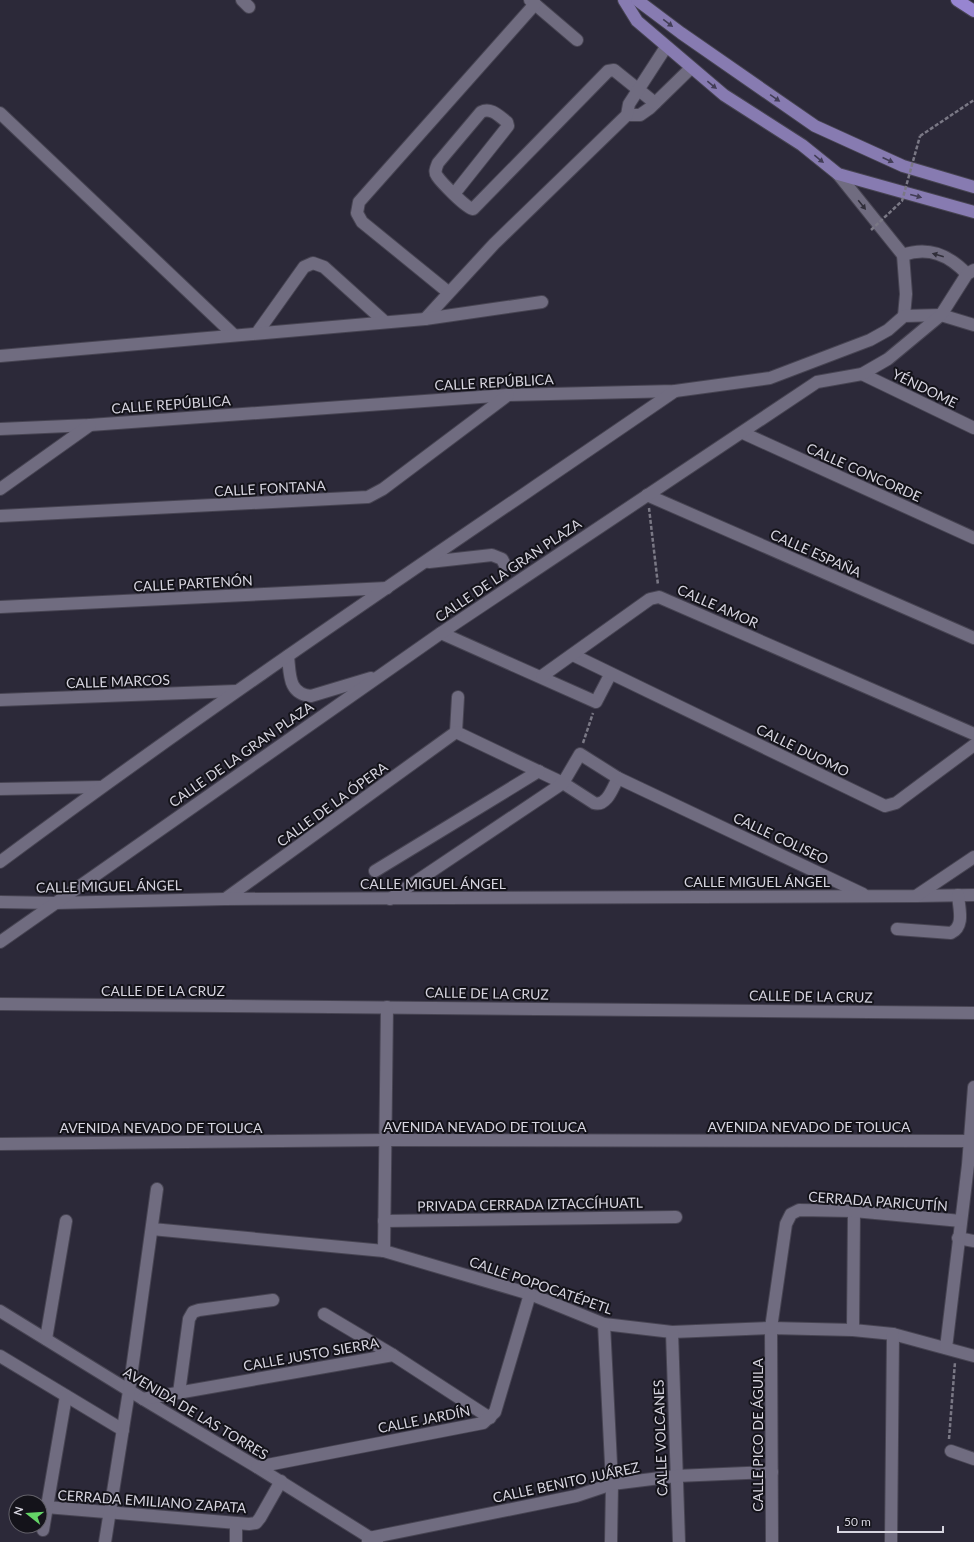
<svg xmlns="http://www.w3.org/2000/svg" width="974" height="1542" font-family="Lato,sans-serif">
<rect width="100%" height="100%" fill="#2c2939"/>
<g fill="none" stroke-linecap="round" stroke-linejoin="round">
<defs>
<g id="minor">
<path d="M242,0L249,7"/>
<path d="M530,0L577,40"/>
<path d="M0,113L234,335"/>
<path d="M627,115H640L650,108L691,68"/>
<path d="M838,174L903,255L906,294L904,316"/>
<path d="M454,194L508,126L507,122C499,116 491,107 481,112L438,163C436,168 434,172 437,176C441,182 466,208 473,209L608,71L614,70L655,103"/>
<path d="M903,255C929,246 949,255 967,274"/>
<path d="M448,292L362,222L357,213L359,202L535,4"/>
<path d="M425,319L494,244L627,115L629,104L666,47"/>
<path d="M257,333L304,267L313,263L324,267L385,322"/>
<path d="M0,356L425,319L542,302"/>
<path d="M862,374L974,428"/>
<path d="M0,429L90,425L508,395L675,391L770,378L870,340L888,330L904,316L941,315L974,325"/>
<path d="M743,433L974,538"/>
<path d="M0,489L90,425"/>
<path d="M647,495L974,638"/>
<path d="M0,516L368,497L383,489L508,395"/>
<path d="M429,562L492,555L502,559L505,565"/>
<path d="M0,607L387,588"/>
<path d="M441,633L596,702L610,675"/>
<path d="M573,655L885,806L896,803L974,745"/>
<path d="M288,656C290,674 288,694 311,696L371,678"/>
<path d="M542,676L650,599L659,597L974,734"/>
<path d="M458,697L456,732L563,783L594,803C607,807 613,787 618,778"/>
<path d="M0,700L236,691"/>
<path d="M0,789L101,787"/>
<path d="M0,862C220,698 449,546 675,391"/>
<path d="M375,871L539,771"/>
<path d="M916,896L974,895"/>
<path d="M225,899L456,732"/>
<path d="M390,899L563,783L580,754L618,778L863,894"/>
<path d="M0,902L54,903L225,899L916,896L974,857"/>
<path d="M897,929L951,933C965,926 959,909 958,895"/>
<path d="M0,942L441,633L817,382L862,374L888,359L941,315L967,274L974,270"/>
<path d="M0,1004L974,1013"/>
<path d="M0,1144L385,1140L969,1141"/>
<path d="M384,1221L676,1217"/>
<path d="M152,1229L384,1251L530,1294L604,1324L672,1332L771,1328L853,1330L893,1334L974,1356"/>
<path d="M958,1238L974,1241"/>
<path d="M384,1251L387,1007"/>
<path d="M0,1311L143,1399L257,1467L377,1542"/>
<path d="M324,1314L393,1355"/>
<path d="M604,1324L612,1484L611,1542"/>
<path d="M853,1330L854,1211"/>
<path d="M672,1332L679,1542"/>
<path d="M46,1339L66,1221"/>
<path d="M946,1348L968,1165L974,1087"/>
<path d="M0,1356L123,1430"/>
<path d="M179,1393L189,1319L193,1312L199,1310L273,1300"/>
<path d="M143,1399L393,1355L490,1418"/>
<path d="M951,1451L974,1459"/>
<path d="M257,1467L483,1423L495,1412L530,1294"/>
<path d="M46,1507L249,1524L256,1523L260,1518L281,1481"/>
<path d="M43,1530L66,1396"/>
<path d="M368,1541L369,1538L576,1496L612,1484L676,1476L772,1472"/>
<path d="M105,1542L129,1391L157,1189"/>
<path d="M236,1542V1523"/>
<path d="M772,1542L771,1328L786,1224L791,1214L799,1210L854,1211L961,1221"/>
<path d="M891,1542L893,1334"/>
</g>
<g id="major">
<path d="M624,0L637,21L724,95L802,145L838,174L974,212"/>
<path d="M637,0L681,33L815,126L903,166L974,187"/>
</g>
<path id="highway" d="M957,0L974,11"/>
</defs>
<use href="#minor" stroke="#474452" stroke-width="14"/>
<use href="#major" stroke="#474452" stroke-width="14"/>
<use href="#highway" stroke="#474452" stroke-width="14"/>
<g stroke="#7a7885" stroke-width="2.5" stroke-dasharray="4 2" stroke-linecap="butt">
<path d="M920,136L974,100"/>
<path d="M649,508L658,585"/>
<path d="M583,743L593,713"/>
<path d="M949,1439L955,1362"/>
</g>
<use href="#minor" stroke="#706c80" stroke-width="12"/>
<use href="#major" stroke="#877bb1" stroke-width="12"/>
<use href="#highway" stroke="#9785d1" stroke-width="12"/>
<path stroke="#7a7885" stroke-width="2.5" stroke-dasharray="4 2" stroke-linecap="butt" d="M871,230L902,201L920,136"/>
</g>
<defs><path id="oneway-solid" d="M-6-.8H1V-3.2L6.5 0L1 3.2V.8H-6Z"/></defs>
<g fill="#423d56">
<use href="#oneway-solid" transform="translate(668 23) rotate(37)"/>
<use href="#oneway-solid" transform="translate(712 85) rotate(39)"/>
<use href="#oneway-solid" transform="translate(775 98) rotate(35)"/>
<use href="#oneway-solid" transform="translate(819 159) rotate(39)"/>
<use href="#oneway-solid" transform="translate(888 160) rotate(25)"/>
<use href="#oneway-solid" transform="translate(916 196) rotate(15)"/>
</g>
<g fill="#302e39">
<use href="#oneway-solid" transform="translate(862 205) rotate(51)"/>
<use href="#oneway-solid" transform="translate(938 255) rotate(-164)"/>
</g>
<g text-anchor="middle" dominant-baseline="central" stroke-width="4" stroke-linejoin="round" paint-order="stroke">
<g font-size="14" fill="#d6d4df" stroke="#14131a">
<text transform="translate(494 382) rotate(-3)">CALLE REPÚBLICA</text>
<text transform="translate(925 388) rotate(26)">YÉNDOME</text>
<text transform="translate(171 404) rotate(-4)">CALLE REPÚBLICA</text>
<text transform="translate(864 472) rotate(24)">CALLE CONCORDE</text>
<text transform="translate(270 488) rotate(-3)">CALLE FONTANA</text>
<text transform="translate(816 553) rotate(24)">CALLE ESPAÑA</text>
<text transform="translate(508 570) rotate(-34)">CALLE DE LA GRAN PLAZA</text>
<text transform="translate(193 583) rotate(-3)">CALLE PARTENÓN</text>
<text transform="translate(718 606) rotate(24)">CALLE AMOR</text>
<text transform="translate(118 681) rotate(-2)">CALLE MARCOS</text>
<text transform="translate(803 750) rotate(26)">CALLE DUOMO</text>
<text transform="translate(241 754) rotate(-35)">CALLE DE LA GRAN PLAZA</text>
<text transform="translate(332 804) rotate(-36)">CALLE DE LA ÓPERA</text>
<text transform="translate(781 838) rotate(25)">CALLE COLISEO</text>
<text x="757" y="881">CALLE MIGUEL ÁNGEL</text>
<text x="433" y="883">CALLE MIGUEL ÁNGEL</text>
<text transform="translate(109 886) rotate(-1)">CALLE MIGUEL ÁNGEL</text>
<text x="163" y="990">CALLE DE LA CRUZ</text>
<text transform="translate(487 993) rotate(1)">CALLE DE LA CRUZ</text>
<text transform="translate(811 996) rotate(1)">CALLE DE LA CRUZ</text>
<text x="485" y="1126">AVENIDA NEVADO DE TOLUCA</text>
<text x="809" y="1126">AVENIDA NEVADO DE TOLUCA</text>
<text x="161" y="1127">AVENIDA NEVADO DE TOLUCA</text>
<text transform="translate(878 1201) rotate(4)">CERRADA PARICUTÍN</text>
<text transform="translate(530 1204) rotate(-1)">PRIVADA CERRADA IZTACCÍHUATL</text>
<text transform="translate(541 1285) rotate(19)">CALLE POPOCATÉPETL</text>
<text transform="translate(311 1354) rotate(-10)">CALLE JUSTO SIERRA</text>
<text transform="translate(196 1413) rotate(31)">AVENIDA DE LAS TORRES</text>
<text transform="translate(424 1419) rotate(-11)">CALLE JARDÍN</text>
<text transform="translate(757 1435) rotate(-90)">CALLE PICO DE ÁGUILA</text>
<text transform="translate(660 1438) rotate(-92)">CALLE VOLCANES</text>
<text transform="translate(566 1482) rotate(-12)">CALLE BENITO JUÁREZ</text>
<text transform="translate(152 1501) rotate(4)">CERRADA EMILIANO ZAPATA</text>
</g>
</g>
<g transform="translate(28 1514) rotate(287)"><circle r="19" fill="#14131a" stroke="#626069"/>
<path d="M0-3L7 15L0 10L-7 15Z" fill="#64d467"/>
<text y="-6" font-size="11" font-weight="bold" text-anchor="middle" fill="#d6d4df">N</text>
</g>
<path d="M838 1526v6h105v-6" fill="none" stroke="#d6d4df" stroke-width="2"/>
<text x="844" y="1526" font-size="12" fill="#d6d4df" stroke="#14131a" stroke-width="3" paint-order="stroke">50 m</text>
</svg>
